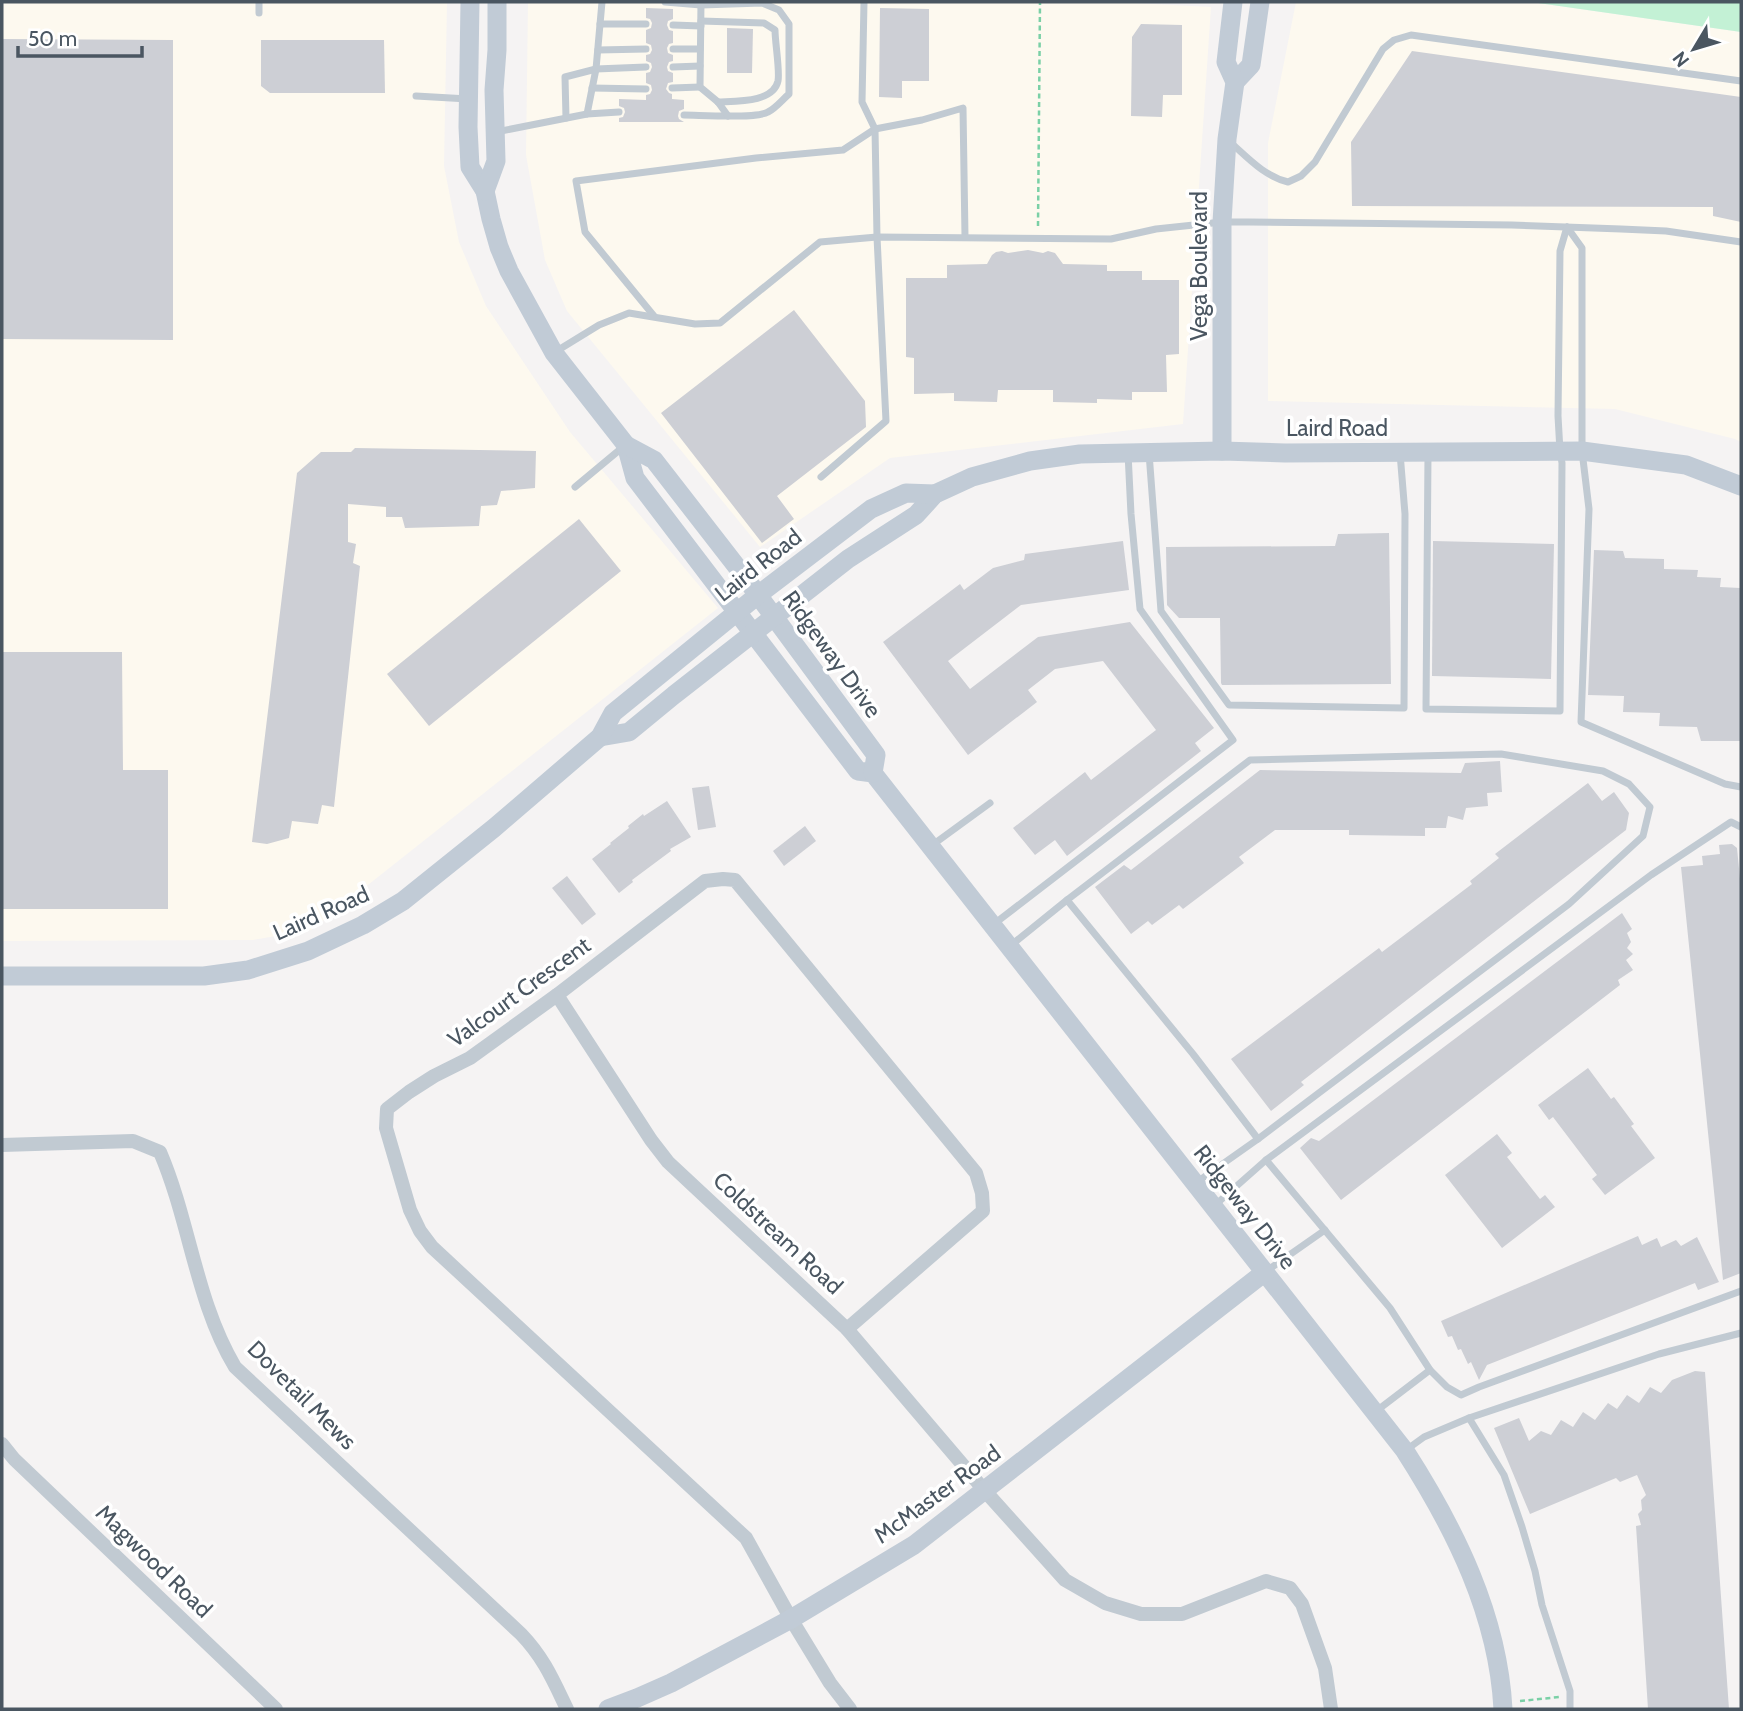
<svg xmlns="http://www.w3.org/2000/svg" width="1743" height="1711" font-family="Cabin,sans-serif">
<rect width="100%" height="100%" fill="#f5f3f3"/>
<g fill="#fdf9ef">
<path d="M2,2H447L444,166L459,242L486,306L570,432L718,608L311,930L253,940L2,941Z"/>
<path d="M528,2H1114L1211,7L1183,424L890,458L760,547L567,311L545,260L526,155Z"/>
<path d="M1296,2H1531L1741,32V442L1735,439L1615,409L1268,401V143Z"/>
</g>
<path fill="#c3f1d5" d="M1531,2H1741V32Z"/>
<g fill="#cdcfd5">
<path d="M646,8L673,9V19L668,21L667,25L669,30L673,31V43L669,44L667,48L668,53L673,55V61L669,62L667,67L668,71L673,73V82L668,83L666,89L669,93L672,94V99L684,100V109L679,111L678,116L679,119L684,122H619V118L623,117L625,112L624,108L619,106V99L646,100V95L650,94L652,90L651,85L646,83V73L650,72L652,67L651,63L646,61V55L650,54L652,50L651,45L646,43V30L651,28L652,23L650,19L646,18Z"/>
<path d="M880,8L929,9V81H902V98L879,97Z"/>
<path d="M1141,24L1182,25V95H1163L1162,117L1131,116L1132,37Z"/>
<path d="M727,28L753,29L752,73H727Z"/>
<path d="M2,39L173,40V340L2,339Z"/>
<path d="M261,40H384L385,93H270L261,86Z"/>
<path d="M1412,51L1741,97V222L1713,216V207L1352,206L1351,142Z"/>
<path d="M1028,250L1043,253L1048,251L1055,253L1063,264L1107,265V271H1142V280H1179V354L1166,355L1167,392H1132V400L1097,399V403L1053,402V390H998L997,402L954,401V393L914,394V358L906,357V278H947V265L987,264L992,255L996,252L1002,251L1008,253Z"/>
<path d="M794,310L865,401L866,427L777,496L794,519L762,543L661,413Z"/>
<path d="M355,448L536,451L535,488L501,491L497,505L481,506L479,526L405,528L402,517H386V507L348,504V542L356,544L353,563L360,566L334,807L322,805L318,824L292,821L289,838L267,844L252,842L297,473L321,452H351Z"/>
<path d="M579,519L621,571L429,726L387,674Z"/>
<path d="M1389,533L1391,684L1222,685L1221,683L1220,618H1179L1167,605L1166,547L1335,546L1338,534Z"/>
<path d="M1123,541L1129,590L1021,605L948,661L970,689L1038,637L1130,622L1214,728L1195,743L1201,751L1067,856L1055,840L1035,855L1013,828L1085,772L1091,780L1156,730L1103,661L1055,669L1028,690L1037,702L968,755L883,642L960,584L964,590L993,568L1024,560L1025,554Z"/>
<path d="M1433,541L1554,544L1551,679L1432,676Z"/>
<path d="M1594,550L1623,551L1625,558L1664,559V569L1698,570L1697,577L1721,578L1720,587L1740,588V596H1741V741H1701L1697,727L1659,726L1660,713L1623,712L1624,696L1588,695Z"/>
<path d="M2,652H122L123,770H168V909H2Z"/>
<path d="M1500,761L1502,792L1487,793L1488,806L1466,808L1463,820L1448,816L1446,828H1425V836L1349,835V830H1275L1239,857L1244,863L1183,909L1179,905L1152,925L1148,921L1131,934L1095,887L1124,865L1131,870L1260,770L1461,773L1465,763Z"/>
<path d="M1588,783L1602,801L1614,792L1629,813L1626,830L1301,1082L1304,1085L1271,1111L1231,1059L1379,948L1382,952L1472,884L1470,881L1499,858L1495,854Z"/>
<path d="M709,786L716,827L698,830L692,788Z"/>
<path d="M667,801L691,837L670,849L671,851L632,880L633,882L619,893L592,859L611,844L610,843L629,828L628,826L643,814L644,816Z"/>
<path d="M805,826L816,841L784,866L773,851Z"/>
<path d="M1732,844L1737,848L1741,889V1273L1723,1280L1681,867L1703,865L1702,856L1720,854L1719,845Z"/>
<path d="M567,876L596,914L582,925L552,888Z"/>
<path d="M1622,913L1632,929L1627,933L1631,942L1627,948L1633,954L1626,960L1633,970L1618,980L1620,985L1341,1200L1300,1148L1311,1138L1319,1141Z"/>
<path d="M1588,1068L1611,1099L1614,1097L1634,1124L1631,1126L1655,1158L1605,1195L1592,1179L1597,1175L1553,1117L1549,1120L1538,1105Z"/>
<path d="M1497,1134L1512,1153L1507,1157L1540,1199L1545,1195L1555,1207L1502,1248L1445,1175Z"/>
<path d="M1638,1236L1642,1245L1657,1238L1661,1247L1676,1240L1681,1246L1697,1237L1719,1282L1698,1290L1695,1283L1487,1365L1479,1380L1471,1362L1468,1364L1461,1349L1458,1350L1452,1336L1448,1337L1441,1321Z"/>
<path d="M1695,1371L1705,1372L1729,1709H1648L1636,1526L1641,1525L1638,1514L1642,1510L1641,1500L1646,1495L1637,1475L1620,1482L1616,1478L1530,1514L1494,1428L1519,1418L1529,1441L1541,1431L1551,1435L1561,1420L1573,1427L1583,1412L1595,1420L1608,1403L1617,1409L1627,1395L1639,1403L1650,1387L1661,1393L1672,1380Z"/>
</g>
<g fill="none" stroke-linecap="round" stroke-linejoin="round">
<g stroke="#7ad0a6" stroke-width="2.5" stroke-dasharray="5 3.5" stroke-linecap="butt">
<path d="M1038,226L1040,2"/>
<path d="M1520,1701L1559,1697"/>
</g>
<g stroke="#c1cad2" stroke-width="7">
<path d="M259,2V13"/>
<path d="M665,2L701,5L762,3L779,10L789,24V94C782,100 776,108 768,112C756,119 700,115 684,115"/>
<path d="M701,2L700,87L718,102L728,116"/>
<path d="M701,21L764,23L775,30C775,42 780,71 778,81C773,103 736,101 718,102"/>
<path d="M600,24H646"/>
<path d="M673,25L701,26"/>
<path d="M673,49H700"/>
<path d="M598,50L646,49"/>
<path d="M673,67L700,66"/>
<path d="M592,88L646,89"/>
<path d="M672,88L700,87"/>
<path d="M416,96L468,99"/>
<path d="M587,114L619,112"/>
<path d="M566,118L565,77L596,69L646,67"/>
<path d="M496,132L587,114L596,69L602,2"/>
<path d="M1230,142C1248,158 1264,176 1288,182L1301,176L1315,162L1383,49L1394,40L1411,35L1741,81"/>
<path d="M1567,227L1582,248V451L1589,509L1581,722L1725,784L1741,787"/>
<path d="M654,316L585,232L576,181L756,158L843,150L875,129L922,120L963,108L965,237"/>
<path d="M555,352L599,325L629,313L695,324L720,323L820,242L877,237L1111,239L1156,229L1222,222H1249L1512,225L1621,229L1666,231L1741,242"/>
<path d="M1149,453L1161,611L1229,705L1404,708L1405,514L1400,453"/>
<path d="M1428,454L1426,709L1560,711L1562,463L1560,451L1558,416L1560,251L1567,227"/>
<path d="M821,477L886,421L877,237L875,129L862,102L864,2"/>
<path d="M575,487L623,447"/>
<path d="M931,846L990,803"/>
<path d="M1067,900L1250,760L1501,754L1603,771L1629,784L1650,807L1643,836L1569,904L1258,1139"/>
<path d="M994,924L1233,740L1140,609L1131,514L1128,453"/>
<path d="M1010,946L1067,900L1193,1054L1258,1139L1197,1182"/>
<path d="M1266,1160L1390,1308L1430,1370L1447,1387L1461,1395L1479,1387L1741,1291"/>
<path d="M1214,1206L1266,1160L1651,875L1731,822L1741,827"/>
<path d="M1265,1272L1325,1230"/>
<path d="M1375,1412L1430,1370"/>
<path d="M1469,1418L1504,1475L1522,1527L1535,1571L1542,1605L1570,1691V1709"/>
<path d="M1406,1450L1424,1437L1469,1418L1659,1354L1741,1333"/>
</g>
<g stroke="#c1cad2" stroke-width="14">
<path d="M557,995L651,1140L668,1162L847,1329L985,1491L1065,1580L1105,1603L1141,1614H1182L1266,1581L1290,1588L1302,1604L1325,1668L1331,1709"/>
<path d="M2,1145L133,1141L160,1152C190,1222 196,1302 235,1367L521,1634C544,1658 553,1680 567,1709"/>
<path d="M847,1329L983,1211L982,1193L976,1173L735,880L723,879L705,881L557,995L470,1058L434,1076L409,1092L387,1109L386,1128L410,1210L420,1231L432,1247L746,1538L791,1619L830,1683L850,1709"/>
<path d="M2,1444L14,1459L276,1709"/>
</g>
<g stroke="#c1cbd6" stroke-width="19">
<path d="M470,2L468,127L470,167L485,191L491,219L499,247L509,271L554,353L626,445L635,478L858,771L873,773L1405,1451C1455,1529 1498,1615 1503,1709"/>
<path d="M1235,82L1251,65L1260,2"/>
<path d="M485,191L496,161L494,90L497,50V2"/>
<path d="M626,445L654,460L744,576L876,755L873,773"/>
<path d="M1222,451V222L1227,139L1235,82L1226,62L1233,2"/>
<path d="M600,737L629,732L674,695L848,559L916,515L935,494L972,477L1030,461L1080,454L1222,451L1285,453L1582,451L1686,465L1741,486"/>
<path d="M2,976H204L248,970L308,951L363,925L403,901L494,828L600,737L613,713L758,595L871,509L906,493L935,494"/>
<path d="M608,1709L637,1698L671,1683L791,1619L914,1545L1265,1272"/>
</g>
</g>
<g text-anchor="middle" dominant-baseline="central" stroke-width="7" stroke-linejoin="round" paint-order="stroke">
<g font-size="23" fill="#4a5661" stroke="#fff">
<text transform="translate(1199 266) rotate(-90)">Vega Boulevard</text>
<text x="1337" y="428">Laird Road</text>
<text transform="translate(758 565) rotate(-38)">Laird Road</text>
<text transform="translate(832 654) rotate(54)">Ridgeway Drive</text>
<text transform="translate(321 913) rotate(-24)">Laird Road</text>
<text transform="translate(519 992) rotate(-36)">Valcourt Crescent</text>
<text transform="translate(1245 1207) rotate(52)">Ridgeway Drive</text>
<text transform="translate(778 1233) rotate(43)">Coldstream Road</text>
<text transform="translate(302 1395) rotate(45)">Dovetail Mews</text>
<text transform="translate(937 1494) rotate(-36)">McMaster Road</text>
<text transform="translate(154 1561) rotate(44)">Magwood Road</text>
</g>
</g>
<rect width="1743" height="1711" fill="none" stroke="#4a5661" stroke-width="7"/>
<g transform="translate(1694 49) rotate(232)" stroke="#ffffff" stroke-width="5" paint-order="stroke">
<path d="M0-5L12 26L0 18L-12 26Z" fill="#4a5661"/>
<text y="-10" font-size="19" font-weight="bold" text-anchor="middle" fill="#4a5661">N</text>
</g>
<path d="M18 46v10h124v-10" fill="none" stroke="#4a5661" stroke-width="3.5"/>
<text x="28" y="46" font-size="21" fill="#4a5661" stroke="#ffffff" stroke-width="5" paint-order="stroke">50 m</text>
</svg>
